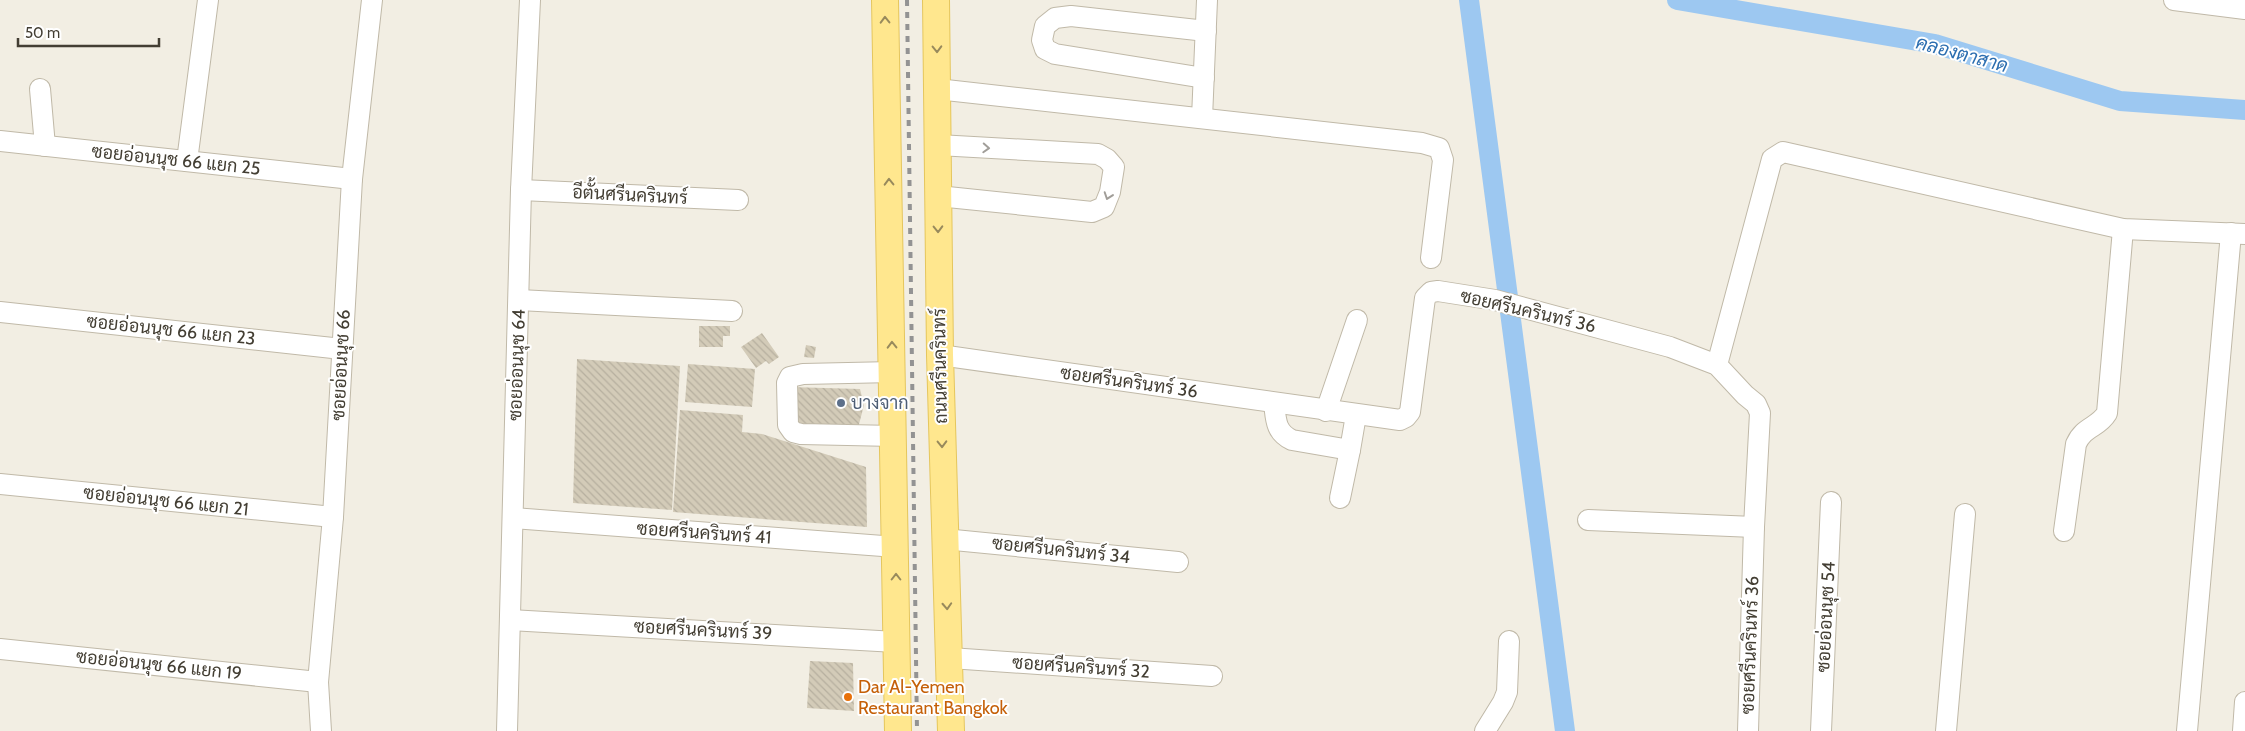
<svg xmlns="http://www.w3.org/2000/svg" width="2245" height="731" font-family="Cabin,Sarabun,sans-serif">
<defs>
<pattern id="building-back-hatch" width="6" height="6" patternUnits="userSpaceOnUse" patternTransform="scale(1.25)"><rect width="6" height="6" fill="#d3cbb8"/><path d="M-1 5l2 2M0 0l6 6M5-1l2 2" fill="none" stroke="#b6af9f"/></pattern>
</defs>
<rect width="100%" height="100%" fill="#f2eee3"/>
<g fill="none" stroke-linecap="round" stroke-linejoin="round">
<g stroke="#9dc8f1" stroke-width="20">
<path d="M1469,0L1565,731"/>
<path d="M1677,0L1935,44L2120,101L2245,110"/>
</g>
</g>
<g fill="url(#building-back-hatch)">
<path d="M699,326H730V336H723V347H699Z"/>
<path d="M762,333L779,357L769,364L766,361L756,368L741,347Z"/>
<path d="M806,345L816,347L814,358L804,357Z"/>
<path d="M577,359L680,366L672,510L573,503Z"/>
<path d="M688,364L755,369L752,407L685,402Z"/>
<path d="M790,387L860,389L864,405L857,432L797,428Z"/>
<path d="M680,410L743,415L742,432L762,434L866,467L867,527L673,512Z"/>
<path d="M810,661L853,663L854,711L807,708Z"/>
</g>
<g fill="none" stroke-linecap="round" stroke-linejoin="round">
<defs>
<g id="minor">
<path d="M2174,0L2245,9"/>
<path d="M1204,78L1055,54L1045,49L1042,40L1045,26L1055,18L1071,16L1206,31"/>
<path d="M40,89L45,146"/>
<path d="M937,89L1422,143L1439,148L1443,160L1431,258"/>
<path d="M1202,118L1207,0"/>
<path d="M0,141L352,179"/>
<path d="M938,145L1098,154L1107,159L1114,167L1110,192L1104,207L1092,212L938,196"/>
<path d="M187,161L208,0"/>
<path d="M521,190L738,200"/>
<path d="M519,300L732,311"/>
<path d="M0,312L342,349"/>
<path d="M940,355L1400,420L1406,417L1410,412L1425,298L1431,292L1438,291L1495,300L1670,347L1717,365L1745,395L1756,404L1760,413L1754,527L1748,731"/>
<path d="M1717,365L1772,159L1783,152L2123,229L2245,234"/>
<path d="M893,372L803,374L790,377L787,383L788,425L793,432L801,434L894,436"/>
<path d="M1274,403C1276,419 1275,432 1292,440L1350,450L1356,415"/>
<path d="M1326,411L1357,320"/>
<path d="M0,484L333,517"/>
<path d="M1340,498L1350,450"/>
<path d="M513,518L896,547"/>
<path d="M1588,520L1754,527"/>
<path d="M2064,531L2076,444C2084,426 2098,428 2107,413L2123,229"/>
<path d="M944,539L1178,562"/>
<path d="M510,620L896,642"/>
<path d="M0,649L318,682"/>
<path d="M950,658L1212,676"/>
<path d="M321,731L318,682L333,517L352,179L372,0"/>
<path d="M507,731L521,190L530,0"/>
<path d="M1485,731L1503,702L1507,692L1509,641"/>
<path d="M1821,731L1831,502"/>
<path d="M1946,731L1965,514"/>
<path d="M2187,731L2231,233"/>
<path d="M2243,731L2245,702"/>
</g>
<g id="major">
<path d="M885,0L898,731"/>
<path d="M936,0L940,355L951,731"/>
</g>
</defs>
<use href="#minor" stroke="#c0b9a8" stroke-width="22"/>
<use href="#major" stroke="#e5c65d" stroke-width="28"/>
<use href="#minor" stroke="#fff" stroke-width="20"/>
<use href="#major" stroke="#ffe78e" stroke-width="26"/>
<path stroke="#939393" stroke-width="4" stroke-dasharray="6 6" stroke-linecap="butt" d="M907,0L917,731"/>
</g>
<defs><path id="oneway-chevron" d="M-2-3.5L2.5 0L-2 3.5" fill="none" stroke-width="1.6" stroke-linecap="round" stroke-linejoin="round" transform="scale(1.25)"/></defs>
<g stroke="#988a5c">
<use href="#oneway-chevron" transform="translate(885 20) rotate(-91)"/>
<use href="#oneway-chevron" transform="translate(937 49) rotate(89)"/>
<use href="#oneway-chevron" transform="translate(889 182) rotate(-91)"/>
<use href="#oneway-chevron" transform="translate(938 229) rotate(89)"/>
<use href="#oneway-chevron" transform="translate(892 345) rotate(-91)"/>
<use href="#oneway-chevron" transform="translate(942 444) rotate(89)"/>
<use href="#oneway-chevron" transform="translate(896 577) rotate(-90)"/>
<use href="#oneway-chevron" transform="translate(947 606) rotate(87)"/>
</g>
<g stroke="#a19e99">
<use href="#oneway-chevron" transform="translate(986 148) rotate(3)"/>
<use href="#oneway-chevron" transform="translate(1108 196) rotate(109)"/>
</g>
<circle fill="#5c6f8a" stroke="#fff" stroke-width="2" cx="841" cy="403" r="5"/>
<circle fill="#e8710a" stroke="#fff" stroke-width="2" cx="848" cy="697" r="5"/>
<g text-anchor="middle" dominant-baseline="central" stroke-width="4" stroke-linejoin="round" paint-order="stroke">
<g font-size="18" fill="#433e33" stroke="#fff">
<text transform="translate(176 160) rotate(6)">ซอยอ่อนนุช 66 แยก 25</text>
<text transform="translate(630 195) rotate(3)">อีตั้นศรีนครินทร์</text>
<text transform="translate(1528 311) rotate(13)">ซอยศรีนครินทร์ 36</text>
<text transform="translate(171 330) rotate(6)">ซอยอ่อนนุช 66 แยก 23</text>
<text transform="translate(341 365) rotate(-87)">ซอยอ่อนนุช 66</text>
<text transform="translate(517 365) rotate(-88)">ซอยอ่อนนุช 64</text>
<text transform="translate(940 366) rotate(-91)">ถนนศรีนครินทร์</text>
<text transform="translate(1129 382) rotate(8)">ซอยศรีนครินทร์ 36</text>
<text transform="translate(166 501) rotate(6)">ซอยอ่อนนุช 66 แยก 21</text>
<text transform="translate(704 533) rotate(4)">ซอยศรีนครินทร์ 41</text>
<text transform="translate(1061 550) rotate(6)">ซอยศรีนครินทร์ 34</text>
<text transform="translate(1826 617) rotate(-87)">ซอยอ่อนนุช 54</text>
<text transform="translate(703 630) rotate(3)">ซอยศรีนครินทร์ 39</text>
<text transform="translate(1750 645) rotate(-88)">ซอยศรีนครินทร์ 36</text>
<text transform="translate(159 665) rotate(6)">ซอยอ่อนนุช 66 แยก 19</text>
<text transform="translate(1081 667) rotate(4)">ซอยศรีนครินทร์ 32</text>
</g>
<g font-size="18" fill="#4e5e75" stroke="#fff" text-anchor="start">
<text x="851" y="403">บางจาก</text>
</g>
<g font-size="18" fill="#c56008" stroke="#fff" text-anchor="start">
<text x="858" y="687">Dar Al-Yemen<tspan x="858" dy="21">Restaurant Bangkok</tspan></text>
</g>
<g font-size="19" font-style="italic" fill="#2c6eb0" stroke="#fff">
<text transform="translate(1962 54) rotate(15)">คลองตาสาด</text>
</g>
</g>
<path d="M18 38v8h141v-8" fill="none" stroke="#433e33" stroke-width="2.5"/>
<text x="25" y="38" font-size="15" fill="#433e33" stroke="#ffffff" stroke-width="4" paint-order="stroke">50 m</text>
</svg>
